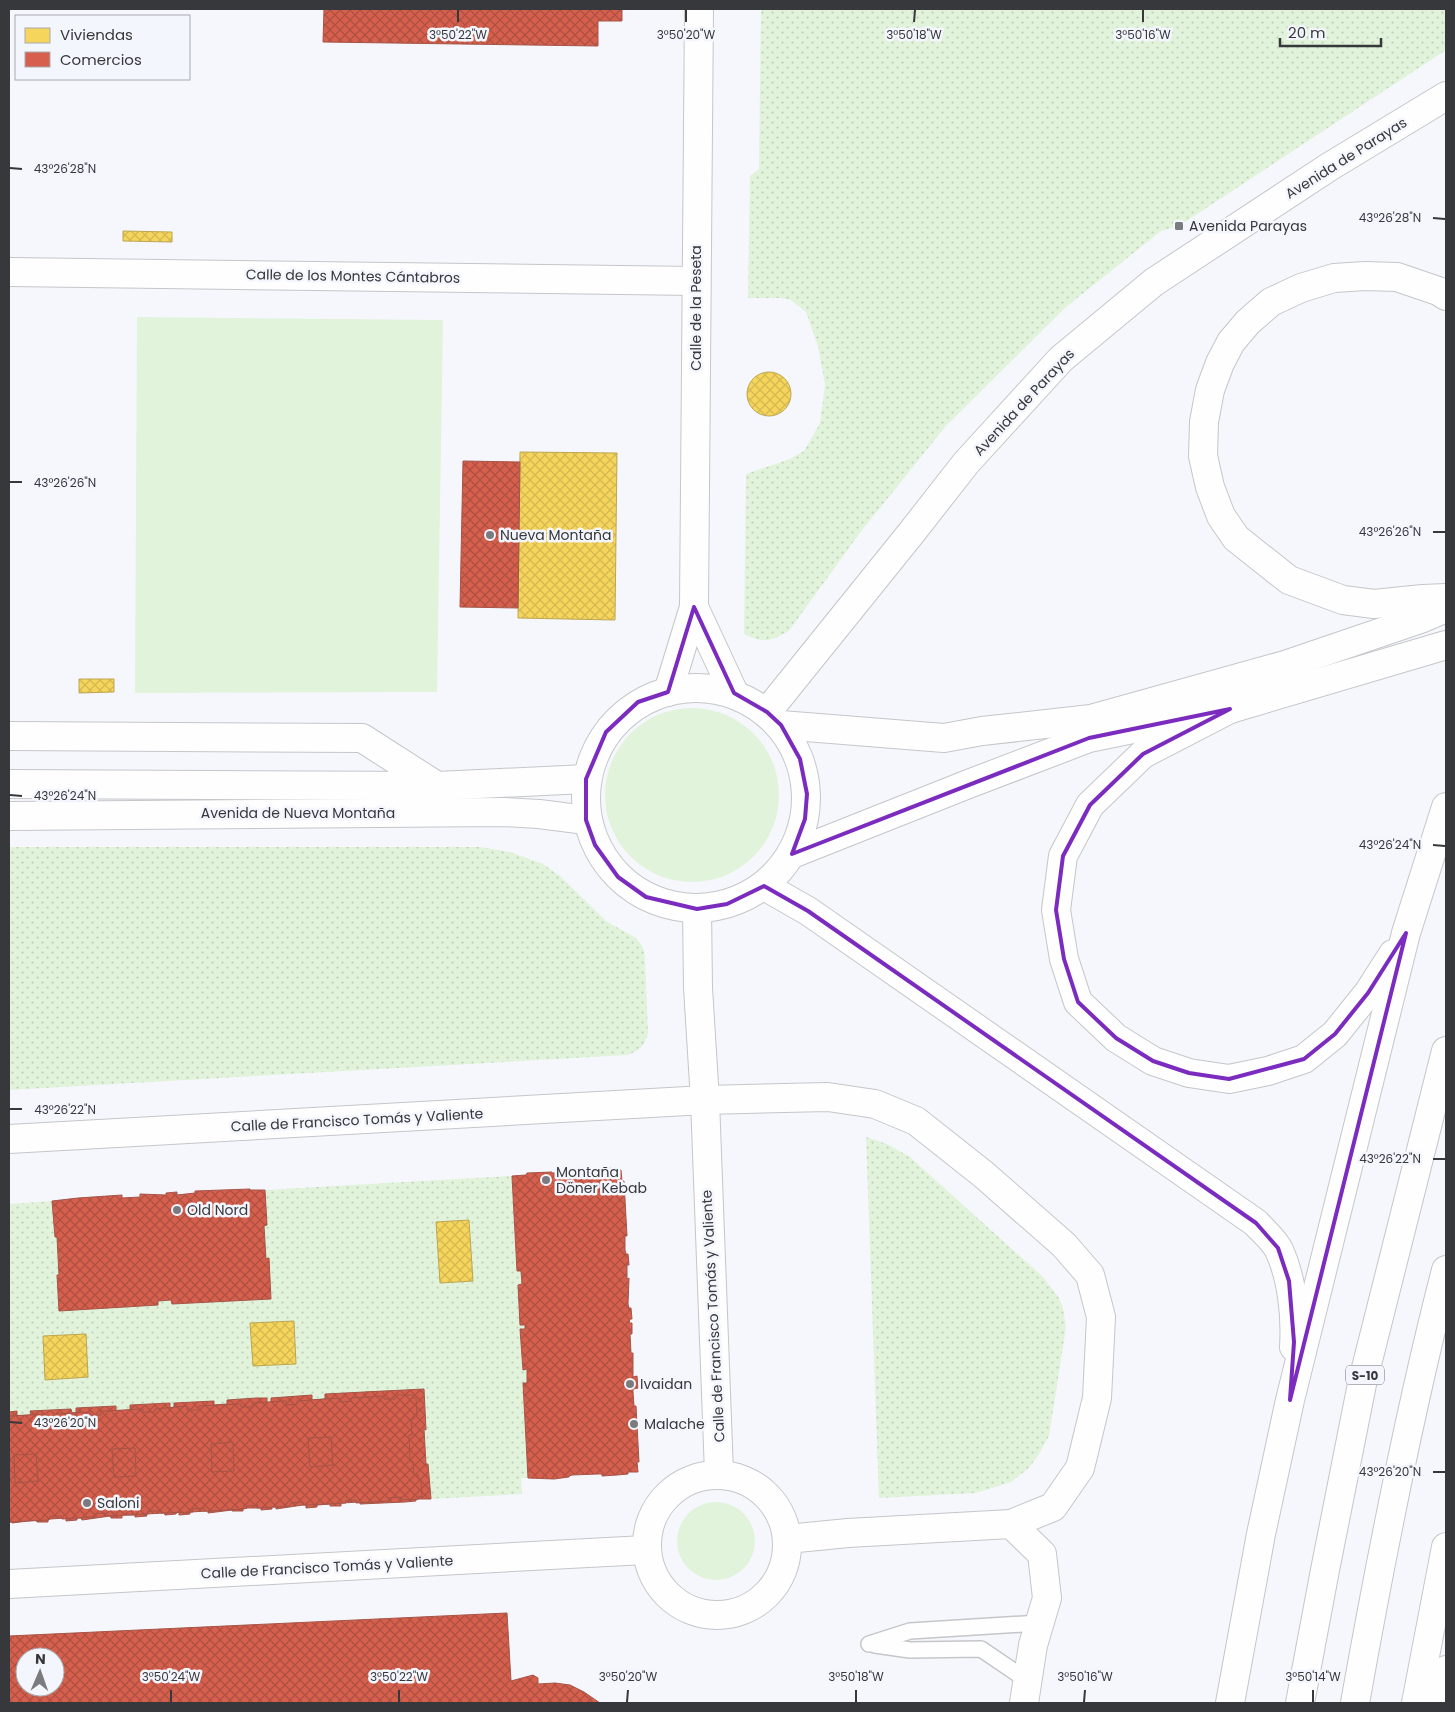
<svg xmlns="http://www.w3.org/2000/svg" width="1455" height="1712" font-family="Poppins,sans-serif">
<defs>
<pattern id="park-dots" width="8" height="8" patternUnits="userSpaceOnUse" patternTransform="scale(1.25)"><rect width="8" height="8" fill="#e1f3da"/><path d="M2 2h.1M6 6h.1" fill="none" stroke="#c2d1bc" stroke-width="1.8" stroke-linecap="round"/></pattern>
<pattern id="homes-cross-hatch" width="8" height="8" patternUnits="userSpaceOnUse" patternTransform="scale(1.25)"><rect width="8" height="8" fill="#f6d55c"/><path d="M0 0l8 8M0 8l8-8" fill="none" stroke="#d4b851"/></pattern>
<pattern id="shops-cross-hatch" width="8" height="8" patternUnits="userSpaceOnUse" patternTransform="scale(1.25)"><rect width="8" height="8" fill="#d6604d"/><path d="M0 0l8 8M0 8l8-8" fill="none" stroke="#ae5041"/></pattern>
</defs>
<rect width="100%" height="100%" fill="#f6f7fc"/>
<g fill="#e1f3da">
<path d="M137,317L443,320L437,692L135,693Z"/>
<circle cx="692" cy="795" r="87"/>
<circle cx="716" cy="1541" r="39"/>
</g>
<g fill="url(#park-dots)">
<path d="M761,9H1446V50L1179,226L1161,231L1066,307L945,427L859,534L789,631C771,641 764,644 744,634L746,474L790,459L804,451L820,423L825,385L818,346L806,312L791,300L781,298H748L750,176L759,169Z"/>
<path d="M9,847H480L510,852L543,864L560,876L606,921L636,938L643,947L645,958L648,1033C645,1046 639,1051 627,1055L9,1090Z"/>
<path d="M866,1137L887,1144L910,1157L1043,1277L1059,1298L1063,1308L1066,1327L1049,1436L1039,1454L1029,1468L1011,1482L976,1493L879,1498Z"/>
<path d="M512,1176L517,1271H521L522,1284L518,1285L520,1325H525V1329H520L523,1369H527V1383H523L528,1478H521L522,1494L431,1499L428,1464H426L424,1429H426L424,1389L325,1394V1399L312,1400L311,1395L271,1398V1402L267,1403V1398L227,1400V1404L214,1405V1401L174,1403V1407L170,1408V1403L130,1405V1410L116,1411V1406L76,1408V1413H72L71,1409L31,1411V1415L17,1416V1411L9,1412V1204L52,1201L55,1237H57L59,1275H57L59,1311L158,1305V1301L171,1300L172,1304L256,1299L269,1258L266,1259L264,1226L267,1225L265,1190Z"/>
</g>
<g fill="url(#homes-cross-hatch)" stroke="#bda652">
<path d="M123,231L172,232V242L123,241Z"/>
<circle cx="769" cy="394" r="22"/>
<path d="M520,452L617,453L615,620L518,618Z"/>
<path d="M79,679H114V692L79,693Z"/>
<path d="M469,1220L473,1281L440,1283L436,1222Z"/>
<path d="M294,1321L296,1364L253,1366L250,1323Z"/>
<path d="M86,1334L88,1377L45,1380L43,1336Z"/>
<path d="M398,1391V1393L365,1395V1392Z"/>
</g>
<g fill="url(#shops-cross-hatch)" stroke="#a65448" fill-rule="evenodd">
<path d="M324,9H622V21H598V46L323,42Z"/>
<path d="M463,461L520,462L518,608L460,607Z"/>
<path d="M611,1168V1170H621L622,1181H624L627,1236H625V1250L626,1254H628L629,1265H627V1279L629,1278L628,1304L629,1308H631L632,1319H630L629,1323H632V1334H630L631,1353H633V1377L637,1376L638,1388L633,1389V1392L634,1406H636L639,1462H637L638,1472H628V1474L617,1475L602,1476V1474H598L572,1475L569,1476V1477L554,1479L528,1478L523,1383H527V1369L523,1370L520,1329H525V1325H520L518,1285L522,1284L521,1271H517L512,1176L526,1175L527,1173L552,1172V1173H556Z"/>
<path d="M250,1189V1190H265L267,1225L264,1226L266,1259L269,1258L271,1299L172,1304L171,1300L158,1301V1305L59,1311L57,1275H59L57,1237H55L52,1201L78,1198L122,1195V1198L140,1197V1194L166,1195V1193L177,1192V1195L195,1193V1191Z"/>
<path d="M424,1389L426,1430L424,1429L426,1464H428L431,1499H416V1501L405,1502L360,1504V1502L341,1503V1506H330V1504L317,1505V1507L306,1508V1505H303L276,1509V1507H272V1509L261,1510V1508H247L243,1509V1511H232V1510L208,1513V1511L190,1512V1514L179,1515V1512H177L176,1514L165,1515L164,1513L146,1514L147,1516L135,1517V1515H122V1518H111L110,1516L82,1520L81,1518H77V1520L66,1521V1518L50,1519L48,1520V1522H37L36,1520L12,1523V1522H9V1412L17,1411V1416L31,1415L30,1411L71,1409L72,1413H76V1408L116,1406V1411L130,1410V1405L170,1403V1408L174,1407V1403L214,1401V1405L227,1404V1400L256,1398H267V1403L271,1402V1398L312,1395V1400L325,1399V1394Z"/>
<path d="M395,1395H413V1398H416L417,1416H414V1419H411L412,1435H409L410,1461H413L414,1475H418V1479H421L422,1497L419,1496V1499L400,1500L401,1497L389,1498V1501L356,1503V1500L345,1501L346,1503L306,1505H303L302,1502L291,1503L290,1506H288L257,1508L258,1505L247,1506V1508L243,1509L208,1511H204V1508L192,1509L193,1512L161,1513V1511H148V1514L105,1516V1513L95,1514V1517H92L62,1519L61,1516H50V1519L48,1520L9,1522V1416L45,1414V1418L56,1417V1414L87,1412H90V1415H101V1411H105L143,1409V1412H155V1409L187,1406V1410H198L199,1406L238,1404H241V1407H252L253,1403L282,1401H286V1405L297,1404V1401L325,1399L340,1398V1402L351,1401V1398L384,1396V1399H395ZM331,1437L333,1465L310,1467L308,1438ZM233,1442L234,1471L212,1472L211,1444ZM135,1448L136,1476L114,1477L112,1449ZM36,1454L38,1481L15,1483L14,1455Z"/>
<path d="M507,1613L511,1681L533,1675L538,1678V1684L555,1683L570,1685L584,1692L600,1703H9V1636ZM25,1657H55V1687H25Z"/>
</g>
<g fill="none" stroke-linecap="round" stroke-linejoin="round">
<defs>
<g id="service">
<path d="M869,1644L910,1631L1040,1623"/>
<path d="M875,1645L910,1650L981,1649L1028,1681"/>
</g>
<g id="minor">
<path d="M9,272L696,281"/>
<path d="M767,712L912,532L966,463L1061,359L1154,282L1329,167L1446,96"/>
<path d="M9,736L362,738L437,786"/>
<path d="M697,909L698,988L705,1100L719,1473"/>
<path d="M9,1139L705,1100L828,1097L875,1104L916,1121L983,1174L1064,1245L1090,1275L1101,1317L1097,1398L1080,1468L1053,1507L1011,1524L848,1533L787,1539"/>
<circle cx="717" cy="1545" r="70"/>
<path d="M1011,1524L1042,1554L1047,1598L1033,1645L1024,1703"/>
<path d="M9,1584L645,1550"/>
</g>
<g id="tertiary">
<path d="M694,607L734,693"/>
<path d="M668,692L694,607L699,9"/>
</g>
<g id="secondary">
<circle cx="696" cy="798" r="110"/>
<path d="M9,784L437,786L586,779"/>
<path d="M9,816L503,812L539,814L586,820"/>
</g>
<g id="motorway">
<path d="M1446,296L1438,291L1397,277L1365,276L1334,278L1301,288L1271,302L1248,322L1231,342L1220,363L1210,390L1204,422L1203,456L1210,487L1221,516L1236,538L1289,580L1343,600L1374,604L1423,599L1446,598"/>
<path d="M1230,709L1143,754L1090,805L1063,856L1056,910L1064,959L1078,1002L1116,1038L1153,1061L1189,1073L1229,1079L1268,1071L1304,1059L1335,1034L1368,993L1393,954"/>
<path d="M781,725L944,738L982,731L1091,719L1285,665L1423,618L1446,608"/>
<path d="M792,854L971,783L1089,738L1230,709L1446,645"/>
<path d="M764,886L808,911L1256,1223C1263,1231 1274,1240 1279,1250C1292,1278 1296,1316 1294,1347"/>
<path d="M1230,1703L1261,1534L1290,1400L1406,933L1446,807"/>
<path d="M1300,1703L1325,1570L1362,1384L1446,1051"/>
<path d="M1355,1703C1381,1557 1409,1413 1446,1270"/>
<path d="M1416,1703L1446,1547"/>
<path d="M1438,1703L1446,1670"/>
</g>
</defs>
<use href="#service" stroke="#c4c6c9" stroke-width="18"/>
<use href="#minor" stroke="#c4c6c9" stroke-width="30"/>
<use href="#tertiary" stroke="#c4c6c9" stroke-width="30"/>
<use href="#secondary" stroke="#c4c6c9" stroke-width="30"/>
<use href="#motorway" stroke="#c4c6c9" stroke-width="30"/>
<use href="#service" stroke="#fefeff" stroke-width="15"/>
<use href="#minor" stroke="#fefeff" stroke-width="28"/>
<use href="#tertiary" stroke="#fefeff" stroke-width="28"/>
<use href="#secondary" stroke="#fefeff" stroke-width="28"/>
<use href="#motorway" stroke="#fefeff" stroke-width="28"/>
</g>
<path fill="none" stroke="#7b2cbf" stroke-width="4" stroke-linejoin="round" d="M694,607L734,693L767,712L781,725L800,759L807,794L805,819L792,854L1089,738L1230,709L1143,754L1090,805L1063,856L1056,910L1064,959L1078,1002L1116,1038L1153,1061L1189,1073L1229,1079L1304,1059L1335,1034L1368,993L1406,933L1290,1400L1294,1342L1289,1281L1278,1248L1256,1223L808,911L764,886L727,904L697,909L646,897L618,877L595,845L586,820V779L606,732L638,702L668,692Z"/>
<path fill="none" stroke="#37383b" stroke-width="2" d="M458,22V10M686,22V10M914,22L915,10M1143,22V10M10,168L22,169M1433,218L1445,219M10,482H22M1433,532H1445M10,795L22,796M1433,845L1445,846M10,1109H22M1433,1159H1445M10,1422L22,1423M1433,1472H1445M171,1702V1690M399,1702V1690M627,1702L628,1690M856,1702V1690M1084,1702L1085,1690M1313,1702V1690"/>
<g fill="#7a7b7f" stroke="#f4f6fe" stroke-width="2">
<rect x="1174" y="221" width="10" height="10" rx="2.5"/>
<circle cx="490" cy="535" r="5"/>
<circle cx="546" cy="1180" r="5"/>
<circle cx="177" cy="1210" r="5"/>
<circle cx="630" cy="1384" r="5"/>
<circle cx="634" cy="1424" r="5"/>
<circle cx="87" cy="1503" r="5"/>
</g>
<g text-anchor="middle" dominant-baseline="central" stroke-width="5" stroke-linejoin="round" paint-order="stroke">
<rect fill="#f4f6fe" stroke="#707176" stroke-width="1" x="1346" y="1365.5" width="38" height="19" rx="4"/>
<g font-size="12" font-weight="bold" fill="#37383b">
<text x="1365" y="1375">S-10</text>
</g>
<g font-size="14" fill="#37383b" stroke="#f4f6fe">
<text transform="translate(1346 158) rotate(-32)">Avenida de Parayas</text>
<text transform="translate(353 276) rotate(1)">Calle de los Montes Cántabros</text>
<text transform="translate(696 308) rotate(-90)">Calle de la Peseta</text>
<text transform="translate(1024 402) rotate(-47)">Avenida de Parayas</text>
<text x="298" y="813">Avenida de Nueva Montaña</text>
<text transform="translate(357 1120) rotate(-3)">Calle de Francisco Tomás y Valiente</text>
<text transform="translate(713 1316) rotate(-93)">Calle de Francisco Tomás y Valiente</text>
<text transform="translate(327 1567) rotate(-3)">Calle de Francisco Tomás y Valiente</text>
</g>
<g font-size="14" fill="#37383b" stroke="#f4f6fe" text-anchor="start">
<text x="1189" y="226">Avenida Parayas</text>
<text x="500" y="535">Nueva Montaña</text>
<text x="556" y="1172">Montaña<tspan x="556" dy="16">Döner Kebab</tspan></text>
<text x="187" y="1210">Old Nord</text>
<text x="640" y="1384">Ivaidan</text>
<text x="644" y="1424">Malache</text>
<text x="97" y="1503">Saloni</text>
</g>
</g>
<g font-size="12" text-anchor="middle" fill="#37383b" stroke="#f4f6fe" stroke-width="5" stroke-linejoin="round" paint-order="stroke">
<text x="458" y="39">3°50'22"W</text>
<text x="686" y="39">3°50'20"W</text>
<text x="914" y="39">3°50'18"W</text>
<text x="1143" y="39">3°50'16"W</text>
<text x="65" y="173">43°26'28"N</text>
<text x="1390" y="222">43°26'28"N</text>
<text x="65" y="487">43°26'26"N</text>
<text x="1390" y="536">43°26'26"N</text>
<text x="65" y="800">43°26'24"N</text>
<text x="1390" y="849">43°26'24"N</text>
<text x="65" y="1114">43°26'22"N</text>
<text x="1390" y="1163">43°26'22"N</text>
<text x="65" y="1427">43°26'20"N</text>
<text x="1390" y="1476">43°26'20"N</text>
<text x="171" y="1681">3°50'24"W</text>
<text x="399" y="1681">3°50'22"W</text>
<text x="628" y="1681">3°50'20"W</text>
<text x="856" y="1681">3°50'18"W</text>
<text x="1085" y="1681">3°50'16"W</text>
<text x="1313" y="1681">3°50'14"W</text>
</g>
<rect width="1455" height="1712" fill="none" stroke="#37383b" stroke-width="20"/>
<rect x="15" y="15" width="175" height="65" fill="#f4f6fe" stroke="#a8aab0"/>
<rect x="25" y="28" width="25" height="15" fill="#f6d55c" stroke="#a8aab0"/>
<text x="60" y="40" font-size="15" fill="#37383b">Viviendas</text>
<rect x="25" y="52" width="25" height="15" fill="#d6604d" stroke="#a8aab0"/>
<text x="60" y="65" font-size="15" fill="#37383b">Comercios</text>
<g transform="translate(40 1672) rotate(2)"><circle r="24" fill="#f4f6fe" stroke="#a8aab0"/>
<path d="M0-4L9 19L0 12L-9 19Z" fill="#7a7b7f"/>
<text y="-8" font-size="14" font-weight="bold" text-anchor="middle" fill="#37383b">N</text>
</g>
<path d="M1280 38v8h101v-8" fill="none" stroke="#37383b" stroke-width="2.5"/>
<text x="1288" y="38" font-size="15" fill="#37383b" stroke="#f4f6fe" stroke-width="4" paint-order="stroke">20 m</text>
</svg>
